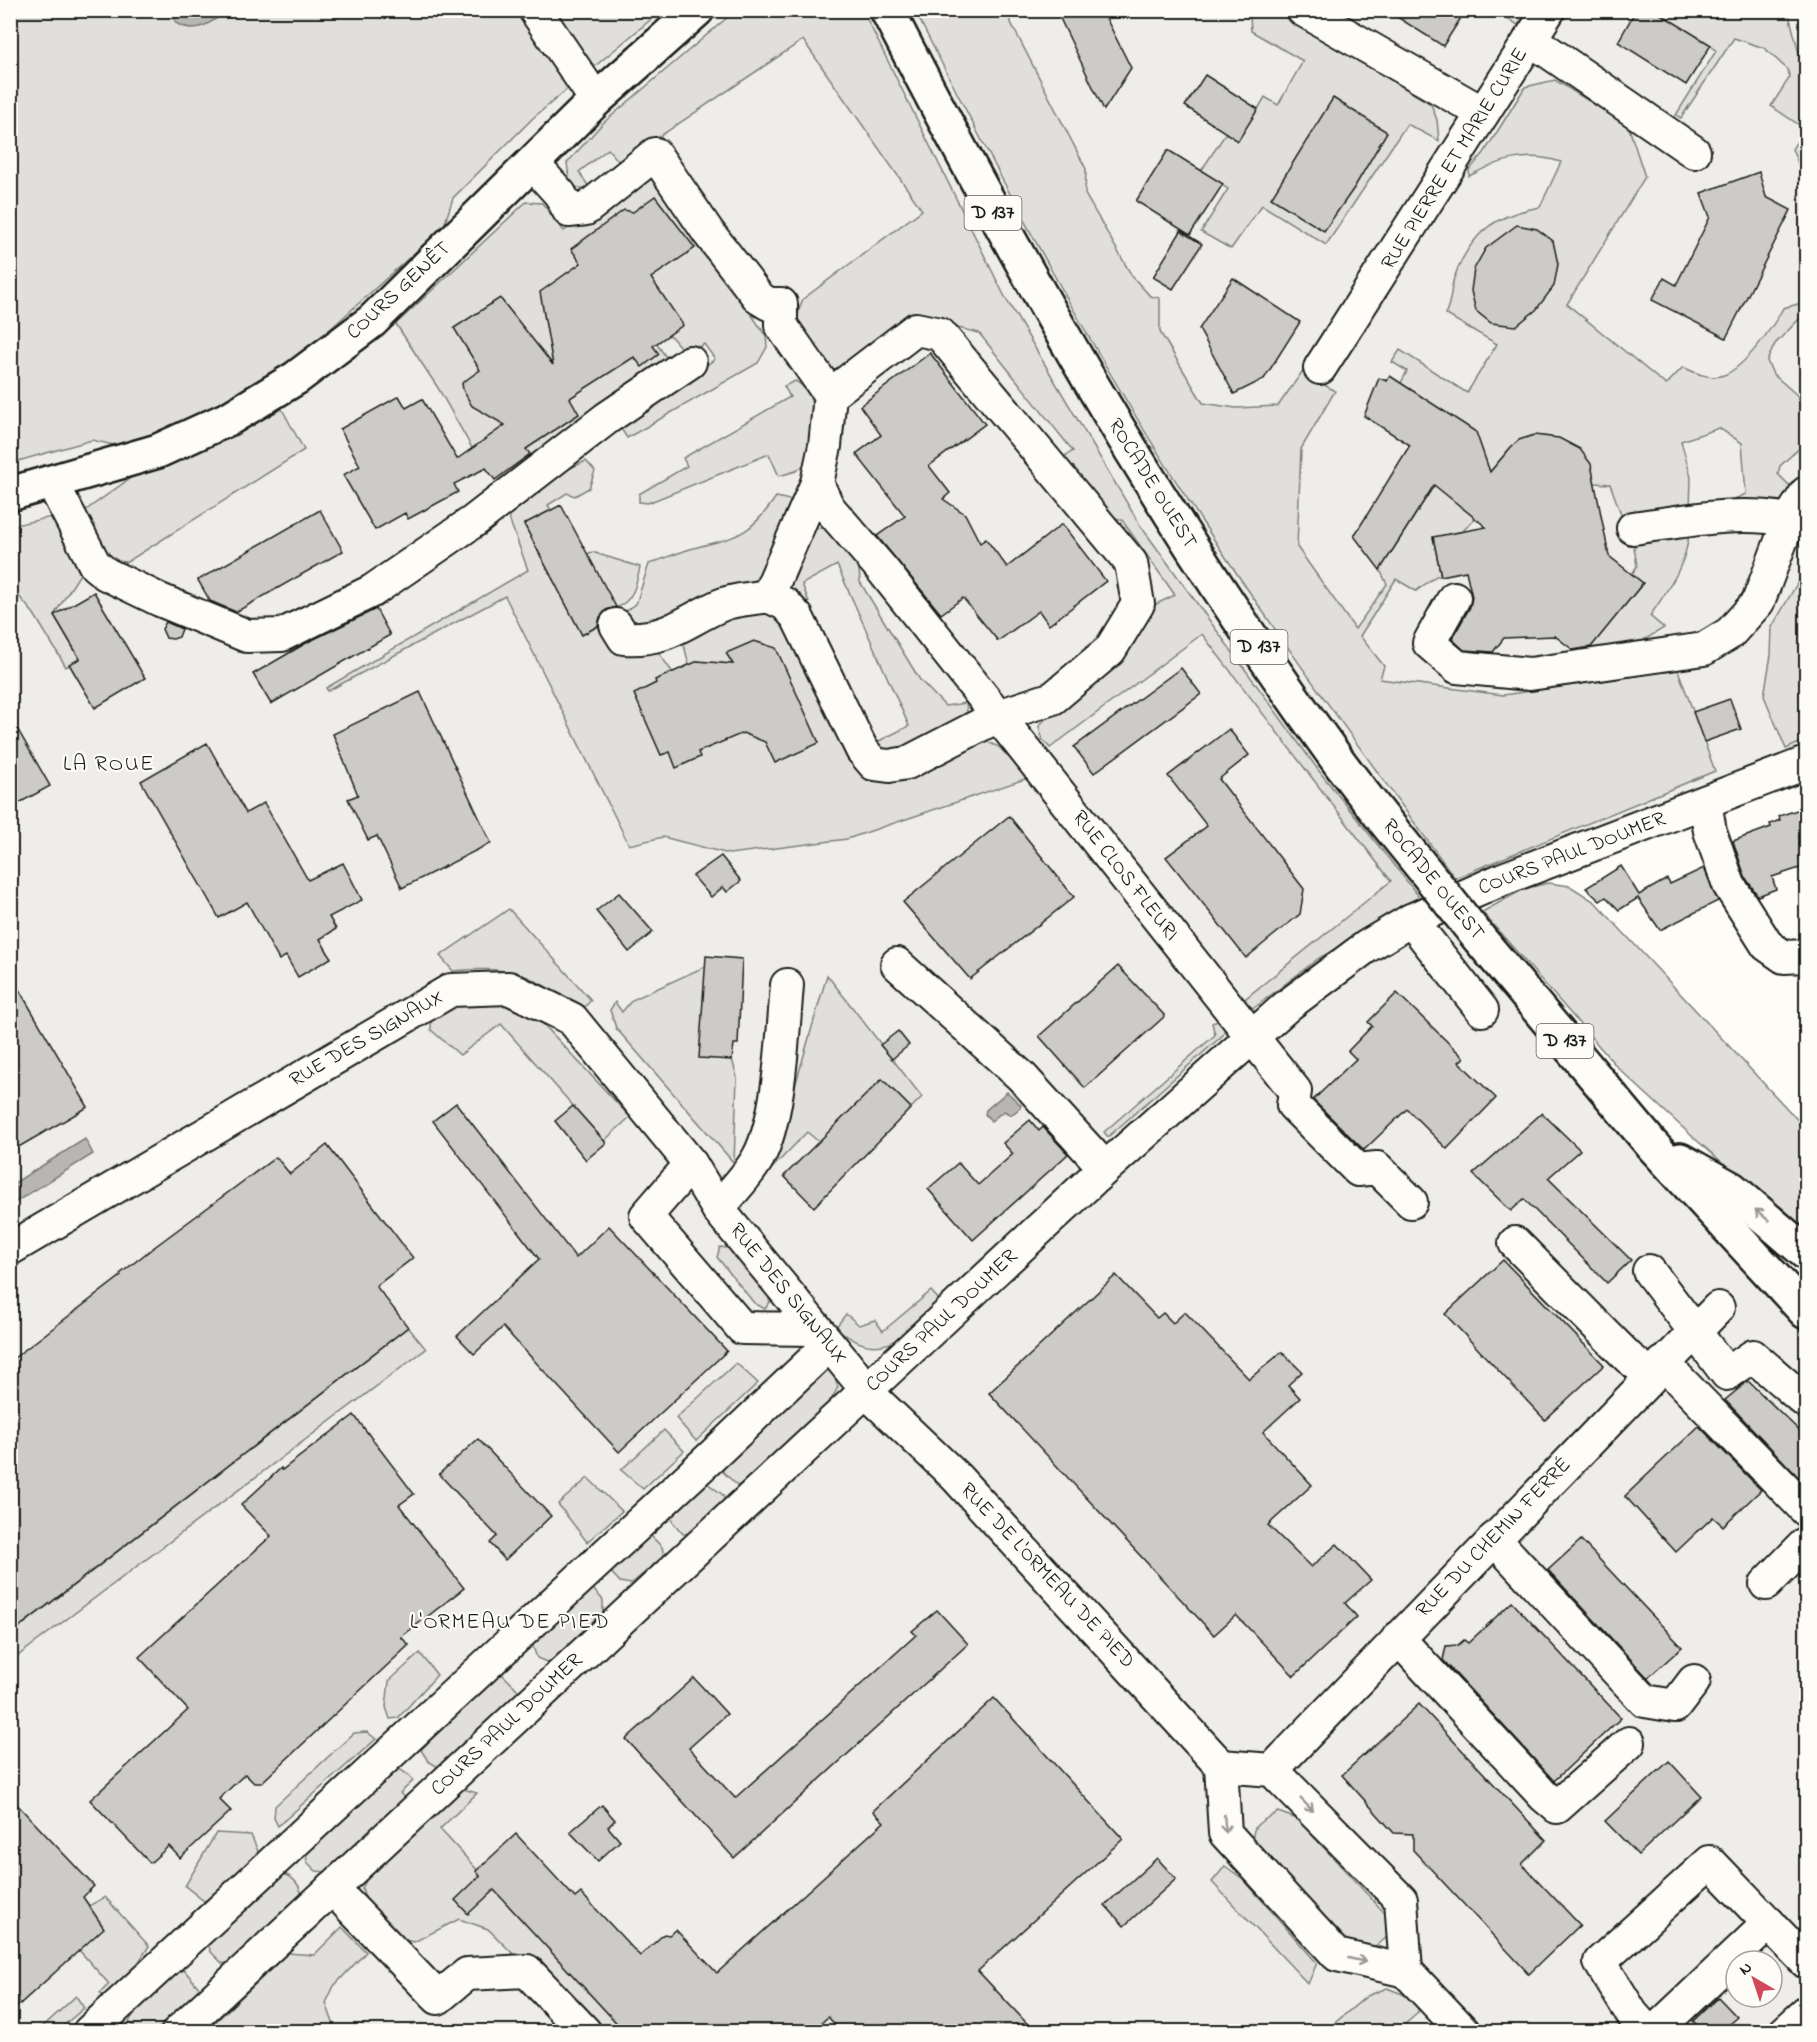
<svg xmlns="http://www.w3.org/2000/svg" width="1817" height="2042" font-family="'Indie Flower',sans-serif">
<rect width="100%" height="100%" fill="#fdfcf7"/>
<filter id="ink" filterUnits="userSpaceOnUse"><feTurbulence type="fractalNoise" baseFrequency=".0167" numOctaves="2"/><feDisplacementMap in="SourceGraphic" scale="12" xChannelSelector="R" yChannelSelector="G"/><feConvolveMatrix kernelMatrix="1 2 1 2 8 2 1 2 1" color-interpolation-filters="sRGB"/></filter>
<g filter="url(#ink)">
<path fill="#eeede9" fill-rule="evenodd" d="M661,11H1806V775L1443,914L1806,1299V2031L11,2032V463L127,430L533,118ZM1736,1961H1772V1997H1736Z"/>
<g fill="#e0dfdb" stroke="#7e7e7c" stroke-width="1.5">
<path d="M10,11H661L533,118L453,198L444,226L282,373L166,432L122,447L92,440L11,463Z"/>
<path d="M735,11H863L1006,299L1140,525L1319,771L1421,899L1319,958L1254,1008L1245,1004L1246,998L1391,881L1202,634L1050,748L1042,739L1039,726L1047,717L1122,657L1139,635L1146,609L1175,595L1122,520L1106,514L1060,459L1073,451L979,333L932,322L875,341L832,373C812,348 787,333 803,299L922,210L803,40L620,163L608,149L579,172L589,187L581,189L570,185L567,163L602,124Z"/>
<path d="M915,11H1005L1086,169L1085,194L1132,276L1150,296L1160,298V332L1203,403L1236,408L1278,406L1302,372L1335,391L1301,449L1297,547L1355,629L1387,584L1380,570L1439,478L1401,383L1407,371L1392,362L1400,350L1467,393L1497,344L1445,314C1452,302 1450,290 1454,278C1471,232 1495,215 1540,207L1561,162C1528,151 1499,160 1469,176V170L1484,153L1525,87L1555,80L1628,125L1645,177L1567,304L1666,385L1683,367C1695,373 1710,380 1724,375C1745,367 1773,327 1783,308L1806,302V312L1775,344L1767,361L1773,374L1806,403V442L1780,466L1778,474L1793,489L1779,502L1736,505L1732,500L1746,494L1742,443L1719,428L1681,441L1691,477L1690,510L1626,517L1621,514L1610,484L1594,483C1593,443 1541,422 1511,447L1461,506L1475,518L1463,531L1433,537L1441,576H1436L1416,591L1396,579L1360,636L1384,666L1380,679L1503,695L1678,670L1715,771L1455,878C1370,762 1284,646 1205,526C1096,361 1004,186 915,11Z"/>
<path d="M1494,11H1528L1518,25Z"/>
<path d="M1655,11H1788L1806,80V182L1792,149L1805,129L1771,106L1790,77L1787,69L1764,48L1734,38L1681,118L1676,115L1716,51L1711,45Z"/>
<path d="M1282,14L1431,104L1437,120L1439,141L1407,124L1326,245L1262,205L1231,249L1201,232L1228,189L1201,171L1226,133L1258,109L1265,97L1278,105L1303,61L1251,31L1250,16Z"/>
<path d="M669,155L700,238L766,336L767,347L758,363L627,438L620,427L715,359L704,344L687,355L667,332L654,340L666,357L668,369L541,457L472,448L438,388L396,324L526,202L542,203L564,231Z"/>
<path d="M795,381C823,395 811,436 809,461L796,471L779,476L769,454L648,503L639,502V494L687,466L683,458L790,397L784,386Z"/>
<path d="M282,409L304,450L127,562L105,560L82,513L132,477Z"/>
<path d="M586,461L595,471L589,488L575,496L567,493L548,505L551,510L524,524L582,635L604,623L654,646L673,673L689,665L681,633L768,607L790,621L855,767L867,773L974,736L999,747L1028,778L847,839L729,854L663,837L629,845L505,596L328,691L326,688L528,570L507,513L563,467L566,470Z"/>
<path d="M776,497L799,502L769,579L642,632L620,615L636,604L649,564C660,560 672,555 684,551C731,536 745,543 776,497Z"/>
<path d="M56,516L80,574L54,615L80,659L66,667L34,614L11,587L10,526Z"/>
<path d="M844,525L858,555L860,582L920,680L945,706L966,703L967,712L911,751L878,753L869,746L909,726L837,565L802,584L809,602L795,607L783,592L812,529Z"/>
<path d="M1689,531C1688,563 1667,591 1650,616L1664,628L1629,649L1586,652L1643,583L1632,574L1637,566L1634,547L1642,537Z"/>
<path d="M592,552L640,567C636,585 634,600 616,608L587,554Z"/>
<path d="M1806,568V740L1786,749L1764,696L1771,655L1772,627Z"/>
<path d="M1548,883L1570,886L1595,902L1806,1129V1235L1694,1138L1618,1068L1482,912L1524,889Z"/>
<path d="M509,909L591,1000L580,1012C530,973 518,966 453,971L440,956Z"/>
<path d="M706,966L737,1077L734,1163L616,1028L610,1010L615,1002L622,1012L632,1000Z"/>
<path d="M827,975L922,1097L911,1108L882,1079L819,1142L807,1132L756,1185L779,1142Z"/>
<path d="M499,1000L532,1012L630,1117L604,1141L501,1024L460,1055L431,1030V1017L464,1001Z"/>
<path d="M1218,1021L1225,1027L1223,1035L1108,1137L1104,1132L1215,1035L1212,1023Z"/>
<path d="M720,1247L734,1249L765,1286L770,1302L765,1309L754,1303L717,1257Z"/>
<path d="M931,1291L941,1302C907,1334 880,1368 836,1327L846,1314L859,1325L875,1320L883,1331Z"/>
<path d="M408,1327L426,1349L11,1661V1634Z"/>
<path d="M736,1363L758,1383L696,1441L676,1418Z"/>
<path d="M830,1366L838,1387L825,1412L738,1486L723,1472L722,1464Z"/>
<path d="M664,1430L684,1451L643,1489L621,1470Z"/>
<path d="M588,1478L622,1511L587,1542L558,1504Z"/>
<path d="M703,1480L723,1495L724,1500L691,1533L683,1534L672,1521L670,1510Z"/>
<path d="M651,1536L662,1547L664,1556L631,1584L620,1582L610,1571L642,1538Z"/>
<path d="M593,1589L603,1600V1613L549,1663L537,1658L532,1644L582,1595Z"/>
<path d="M420,1653L437,1675L398,1718L390,1719L386,1707L389,1681Z"/>
<path d="M495,1673L503,1675L518,1690L512,1702L438,1767L428,1761L421,1750Z"/>
<path d="M367,1732L376,1739L278,1826L274,1818L275,1806L354,1733Z"/>
<path d="M396,1767L410,1776L413,1781L400,1793L407,1800L327,1872L316,1871L307,1862L306,1851Z"/>
<path d="M460,1788L477,1793L440,1829L624,2031H591L488,1929L459,1919L414,1942L391,1937L368,1907L362,1888L374,1867Z"/>
<path d="M1278,1812L1297,1819L1394,1923L1385,1939L1366,1952L1347,1947L1253,1848C1251,1823 1257,1824 1278,1812Z"/>
<path d="M216,1833L251,1835L260,1856L242,1883L204,1901L185,1886Z"/>
<path d="M1225,1866L1243,1879L1317,1963L1308,1984L1212,1882Z"/>
<path d="M282,1873C293,1877 301,1885 302,1898L230,1964L222,1963L210,1951L208,1939Z"/>
<path d="M105,1897L149,1946L119,1993L107,2000L100,1993L109,1984L79,1950L89,1906Z"/>
<path d="M342,1927L366,1952L334,1986L326,2003L336,2031H206L288,1953L314,1955Z"/>
<path d="M184,1970L200,1989L156,2031H139L129,2022C139,2003 163,1976 184,1970Z"/>
<path d="M1387,1988L1418,2000V2013L1397,2031H1369L1361,2026L1354,2031L1324,2032L1367,1996Z"/>
<path d="M76,1996L84,2008L57,2031H38Z"/>
</g>
<g fill="#b7b6b2" stroke="#797876" stroke-width="1.5">
<path d="M171,11V10L227,11C211,23 196,35 176,23Z"/>
<path d="M1007,1092L1021,1105L1020,1108L1011,1115L1004,1111L991,1121L985,1114L986,1110Z"/>
<path d="M85,1139L93,1154L11,1205V1185Z"/>
</g>
<g fill="#cccbc8" stroke="#1c1c1c" stroke-width="1.5">
<path d="M1056,10H1102L1131,68L1104,110Z"/>
<path d="M1386,10H1466L1443,46Z"/>
<path d="M1636,10H1654L1711,45L1686,85L1618,42Z"/>
<path d="M1205,75L1258,109L1238,141L1185,106Z"/>
<path d="M1333,98L1387,132L1354,188L1324,231L1271,198Z"/>
<path d="M1168,150L1223,184L1190,235L1136,201Z"/>
<path d="M1759,172L1766,197L1791,210L1726,338L1652,300L1664,278L1676,285L1710,217L1701,193Z"/>
<path d="M655,196L695,248L651,278L683,325L653,346L659,354L642,367L634,357L570,398L579,414L526,449L530,454L495,480L486,468L454,484L458,492L434,505L408,519L405,513L375,530L343,475L360,466L340,429L399,396L406,408L422,399L457,459L505,425L472,406L463,390L462,383L480,370L454,328L500,298L553,365L540,292L581,263L571,249L624,210L633,212Z"/>
<path d="M1517,225L1537,229L1553,241L1558,264L1554,286L1536,310L1516,326L1491,323L1476,311L1471,291L1474,269L1486,248Z"/>
<path d="M1181,231L1202,244L1173,289L1153,277Z"/>
<path d="M1233,278L1300,322L1264,379L1234,394L1199,329Z"/>
<path d="M930,353L985,424L929,466L950,493L943,499L965,514L980,543L986,539L1007,567L1062,524L1106,581L1049,625L1039,611L998,641L963,598L941,614L877,536L905,516L856,454L881,435L860,406Z"/>
<path d="M1390,376L1476,432L1490,472L1511,447L1519,440L1534,435L1559,438L1580,449L1591,464L1609,556L1643,583L1591,647L1573,650L1555,636L1504,638L1493,652L1464,650L1452,639L1470,607L1472,597L1466,571L1441,576L1433,537L1486,527L1434,485L1380,570L1354,536L1410,445L1364,416L1379,378L1387,381Z"/>
<path d="M561,505L616,607L606,610L600,617L598,626L582,635L524,524Z"/>
<path d="M320,510L343,551L236,612L210,601L198,580Z"/>
<path d="M94,592L145,678L95,708L69,664L80,659L54,615Z"/>
<path d="M376,609L390,635L271,704L253,674L308,642Z"/>
<path d="M166,622L182,629L179,637L173,639L166,638L162,629Z"/>
<path d="M754,641L776,648L819,743L775,763L765,742L743,733L698,752L700,757L676,768L670,752L661,755L634,694L656,683L655,680L698,661L733,664L726,653Z"/>
<path d="M1181,668L1201,694L1094,773L1074,747Z"/>
<path d="M420,692L491,843L402,888L377,836L368,840L348,799L358,795L333,734Z"/>
<path d="M1730,699L1741,729L1704,742L1693,712Z"/>
<path d="M10,716L50,786L10,808Z"/>
<path d="M1229,729L1249,755L1219,779L1304,889L1300,914L1246,958L1166,857L1207,826L1168,776Z"/>
<path d="M207,743L246,813L264,803L308,880L343,863L362,900L329,917L336,929L320,939L331,958L298,977L286,956L279,960L247,902L219,918L141,781Z"/>
<path d="M1806,807V866L1772,877L1776,889L1758,896L1745,877L1733,841L1771,827L1770,824L1780,820L1779,816Z"/>
<path d="M1009,816L1074,897L970,979L903,902Z"/>
<path d="M721,856L741,881L727,892L723,887L711,897L693,876Z"/>
<path d="M1621,866L1639,895L1667,879L1670,884L1704,868L1718,901L1660,930L1638,898L1619,910L1606,897L1600,901L1586,888Z"/>
<path d="M619,893L653,932L629,952L596,911Z"/>
<path d="M706,956L742,959L738,1044H734L732,1060L699,1058Z"/>
<path d="M1118,966L1165,1016L1085,1088L1039,1036Z"/>
<path d="M10,974L88,1107L10,1152Z"/>
<path d="M1397,993L1464,1058L1459,1062L1496,1098L1447,1149L1407,1109L1364,1150L1313,1100L1356,1059L1348,1051L1372,1026L1368,1022Z"/>
<path d="M898,1031L909,1045L892,1059L880,1045Z"/>
<path d="M882,1079L911,1108L814,1207L784,1176Z"/>
<path d="M456,1103L576,1258L609,1226L727,1351L619,1452L503,1327L474,1354L457,1336L539,1259L433,1121Z"/>
<path d="M573,1106L606,1143L586,1160L555,1121Z"/>
<path d="M1542,1113L1580,1150L1548,1178L1631,1260L1607,1283L1524,1199L1511,1211L1473,1174Z"/>
<path d="M1030,1120L1039,1131L1043,1127L1068,1154L973,1240L928,1189L958,1163L978,1185L1013,1154L1003,1143Z"/>
<path d="M327,1145L413,1258L376,1286L408,1327L10,1634V1361L121,1276L120,1274L149,1251L276,1157L290,1174Z"/>
<path d="M1503,1260L1604,1365L1545,1420L1445,1314Z"/>
<path d="M1116,1275L1157,1318L1163,1313L1173,1323L1185,1312L1249,1379L1282,1352L1302,1372L1288,1385L1300,1398L1263,1432L1312,1485L1268,1525L1311,1567L1337,1544L1371,1580L1345,1603L1357,1617L1294,1676L1236,1615L1214,1635L989,1393Z"/>
<path d="M1748,1381L1806,1437V1485L1725,1400Z"/>
<path d="M354,1415L414,1494L399,1505L464,1588L401,1637L409,1645L261,1783H254L245,1774L219,1799L231,1811L180,1858L169,1846L150,1863L90,1800L188,1710L139,1657L271,1536L241,1505L281,1468L282,1470Z"/>
<path d="M1699,1426L1761,1490L1723,1526L1713,1517L1676,1552L1625,1496Z"/>
<path d="M478,1439L551,1516L505,1560L490,1543L497,1536L439,1474Z"/>
<path d="M1581,1540L1682,1647L1648,1678L1548,1570Z"/>
<path d="M1512,1602L1621,1718L1554,1781L1443,1660L1446,1646L1458,1645L1464,1640L1468,1643Z"/>
<path d="M937,1610L968,1644L734,1858L626,1739L694,1678L727,1714L689,1748L735,1798L916,1635L912,1631Z"/>
<path d="M994,1698L1123,1839L978,1971L1034,2031H841L828,2017L812,2031H624L494,1890L468,1914L455,1900L480,1876L476,1871L516,1834L575,1898L581,1893L640,1956L664,1934L669,1935L676,1930L717,1973L884,1822L873,1811Z"/>
<path d="M1419,1704L1546,1840L1522,1864L1580,1925L1529,1974L1413,1850V1834L1394,1833L1342,1775Z"/>
<path d="M1669,1761L1701,1796L1638,1855L1605,1821Z"/>
<path d="M10,1797L94,1886L83,1897L104,1928L10,2013Z"/>
<path d="M602,1805L615,1820L608,1827L620,1841L598,1861L570,1832Z"/>
<path d="M1157,1858L1176,1879L1124,1926L1105,1905Z"/>
<path d="M1718,1997L1737,2017L1721,2031H1703L1693,2021Z"/>
</g>
<g fill="none" stroke-linecap="round" stroke-linejoin="round">
<defs>
<g id="minor">
<path d="M535,10L596,100"/>
<path d="M1303,10L1483,113"/>
<path d="M1530,39L1694,152"/>
<path d="M532,163L560,194L569,211L586,209L655,154L708,232L759,298L769,304H781V325L830,395L825,446L817,483L768,596L785,604L797,617L862,750L874,764L889,766L907,763L998,716L1053,698L1110,650L1138,604L1131,563L940,334L916,329L830,395"/>
<path d="M1320,368L1549,10"/>
<path d="M52,482L95,565L106,574L160,600L247,636L282,635L372,591L474,521L607,418L690,362"/>
<path d="M817,483L828,507L881,568L1295,1091L1293,1105L1358,1170L1377,1168L1411,1202"/>
<path d="M1633,528C1685,521 1738,510 1789,520"/>
<path d="M1454,598L1429,643L1457,667L1530,674L1704,649L1730,633L1758,602L1789,520L1806,493"/>
<path d="M616,625L624,638C668,641 684,621 721,605C735,599 753,599 768,596"/>
<path d="M1705,802L1710,831L1729,885L1767,945L1784,957L1806,956"/>
<path d="M1411,920L1482,1010"/>
<path d="M897,964L1022,1077L1105,1168"/>
<path d="M691,1164L646,1216L742,1328L816,1329"/>
<path d="M718,1209C731,1192 748,1176 758,1158C780,1119 783,1031 787,985"/>
<path d="M1515,1243L1629,1358L1651,1375"/>
<path d="M10,1249L451,990L509,988L572,1019L691,1164L718,1209L876,1401L956,1477L1221,1766L1225,1833L1337,1955L1406,1971L1464,2032"/>
<path d="M1649,1271L1727,1374L1753,1356L1806,1402"/>
<path d="M1663,1363L1806,1510"/>
<path d="M1494,1539L1645,1701L1675,1706L1694,1681"/>
<path d="M1766,1584L1806,1543"/>
<path d="M1398,1638L1544,1796L1557,1807L1629,1743"/>
<path d="M1221,1766L1272,1770L1401,1900L1406,1971"/>
<path d="M1272,1770L1718,1308"/>
<path d="M332,1888L438,1998L467,1974L527,1971L585,2032"/>
<path d="M89,2032L710,1458L829,1345"/>
<path d="M178,2032L1091,1181L1288,1005L1366,947L1411,920L1503,879L1806,763"/>
<path d="M1648,2032L1632,2014L1600,1962L1710,1862L1806,1962"/>
<path d="M1654,2032L1769,1923"/>
<path d="M1785,2032L1806,2013"/>
</g>
<g id="major">
<path d="M887,10C1019,266 1161,518 1331,751C1361,793 1394,832 1426,872"/>
<path d="M10,494L158,451L230,418L296,378L372,321L596,100L697,10"/>
<path d="M1478,937L1652,1145L1806,1312"/>
<path d="M1680,1160L1732,1189L1806,1253"/>
</g>
</defs>
<use href="#minor" stroke="#1c1c1c" stroke-width="36"/>
<use href="#major" stroke="#1c1c1c" stroke-width="38"/>
<use href="#minor" stroke="#fdfcf7" stroke-width="32"/>
<use href="#major" stroke="#fdfcf7" stroke-width="33"/>
<defs>
<path id="major-bridge" d="M1426,872L1478,937"/>
</defs>
<use href="#major-bridge" stroke="#1c1c1c" stroke-width="38" stroke-linecap="butt"/>
<use href="#major-bridge" stroke="#fdfcf7" stroke-width="33"/>
</g>
<defs><path id="oneway-shaft" d="M-6 0H5M1.5-3L5.5 0L1.5 3" fill="none" stroke-width="1.6" stroke-linecap="round" stroke-linejoin="round" transform="scale(1.5)"/></defs>
<g stroke="#989794">
<use href="#oneway-shaft" transform="translate(1762 1215) rotate(-140)"/>
<use href="#oneway-shaft" transform="translate(1307 1805) rotate(45)"/>
<use href="#oneway-shaft" transform="translate(1225 1824) rotate(84)"/>
<use href="#oneway-shaft" transform="translate(1357 1960) rotate(13)"/>
</g>
</g>
<g text-anchor="middle" dominant-baseline="central" stroke-width="4.5" stroke-linejoin="round" paint-order="stroke">
<g fill="#fdfcf7" stroke="#605f5e" stroke-width="1.5">
<rect x="964.5" y="196" width="57" height="34" rx="4.5"/>
<rect x="1230.5" y="630" width="57" height="34" rx="4.5"/>
<rect x="1536.5" y="1024" width="57" height="34" rx="4.5"/>
</g>
<g font-size="20" font-weight="bold" fill="#1c1c1c">
<text x="993" y="213">D 137</text>
<text x="1259" y="647">D 137</text>
<text x="1565" y="1041">D 137</text>
</g>
<g font-size="21" fill="#1c1c1c" stroke="#fdfcf7">
<text transform="translate(1455 159) rotate(-58)">RUE PIERRE ET MARIE CURIE</text>
<text transform="translate(399 291) rotate(-43)">COURS GENÊT</text>
<text transform="translate(1152 484) rotate(58)">ROCADE OUEST</text>
<text transform="translate(1572 854) rotate(-21)">COURS PAUL DOUMER</text>
<text transform="translate(1125 876) rotate(52)">RUE CLOS FLEURI</text>
<text transform="translate(1433 880) rotate(51)">ROCADE OUEST</text>
<text transform="translate(367 1039) rotate(-30)">RUE DES SIGNAUX</text>
<text transform="translate(788 1294) rotate(51)">RUE DES SIGNAUX</text>
<text transform="translate(942 1321) rotate(-43)">COURS PAUL DOUMER</text>
<text transform="translate(1494 1538) rotate(-46)">RUE DU CHEMIN FERRÉ</text>
<text transform="translate(1047 1576) rotate(47)">RUE DE L'ORMEAU DE PIED</text>
<text transform="translate(507 1725) rotate(-43)">COURS PAUL DOUMER</text>
</g>
<g font-size="22" letter-spacing="1.5" fill="#1c1c1c" stroke="#fdfcf7">
<text x="109" y="765">LA ROUE</text>
<text x="510" y="1623">L'ORMEAU DE PIED</text>
</g>
</g>
<rect width="1817" height="2042" fill="none" stroke="#fdfcf7" stroke-width="36"/>
<rect x="18" y="18" width="1781" height="2006" fill="none" stroke="#1c1c1c" stroke-width="2" filter="url(#ink)"/>
<g transform="translate(1754 1979) rotate(321)"><circle r="28" fill="#fdfcf7" stroke="#a3a29f" stroke-width="1.5"/>
<path d="M0-4.5L10 22L0 15L-10 22Z" fill="#d1495b"/>
<text y="-9" font-size="16" font-weight="bold" text-anchor="middle" fill="#1c1c1c">N</text>
</g>
</svg>
